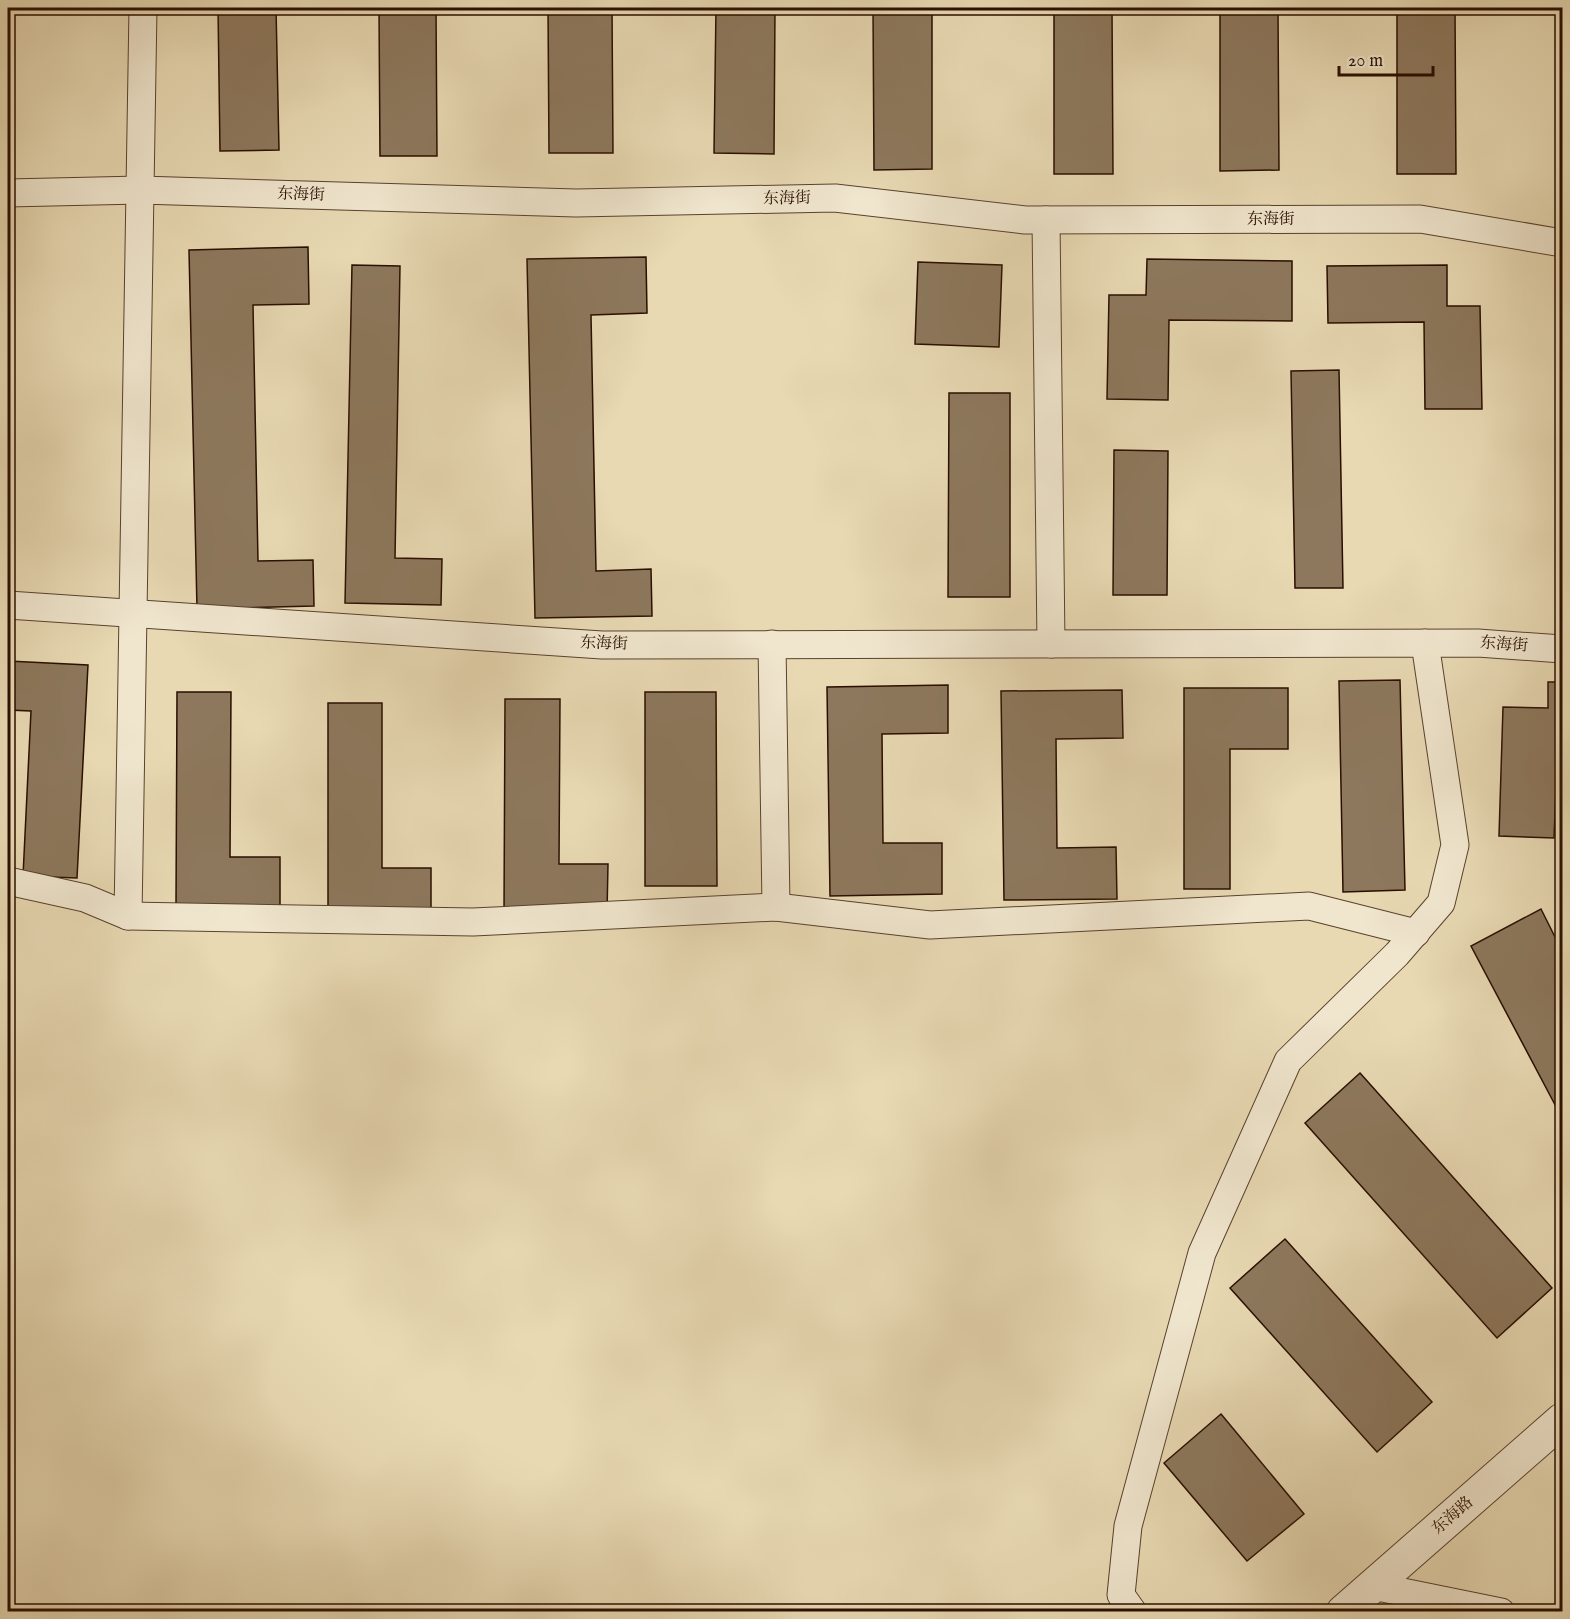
<svg xmlns="http://www.w3.org/2000/svg" width="1570" height="1619" font-family="'IM FELL English','Noto Serif SC',serif">
<rect width="100%" height="100%" fill="#e8d9b3"/>
<filter id="stains"><feTurbulence type="fractalNoise" baseFrequency=".00333" numOctaves="4"/><feColorMatrix values="0 0 0 0 .2 0 0 0 0 .09 0 0 0 0 .02 0 0 0 .5 -.17"/></filter>
<radialGradient id="worn" r=".72"><stop offset=".6" stop-color="#630" stop-opacity="0"/><stop offset="1" stop-color="#630" stop-opacity=".3"/></radialGradient>
<g fill="#8d785d" stroke="#2a0e00" stroke-width="1.5">
<path d="M218,8H276L279,150L220,151Z"/>
<path d="M379,8H436L437,156H380Z"/>
<path d="M548,8H612L613,153H549Z"/>
<path d="M716,8H775L774,154L714,153Z"/>
<path d="M873,8H932V169L874,170Z"/>
<path d="M1054,8H1112L1113,174H1054Z"/>
<path d="M1220,8H1278L1279,170L1220,171Z"/>
<path d="M1397,8H1455L1456,174H1397Z"/>
<path d="M308,247L309,304L253,305L258,561L313,560L314,606L197,609L189,250Z"/>
<path d="M646,257L647,313L591,315L596,571L651,569L652,616L535,618L527,259Z"/>
<path d="M1147,259L1292,261V321L1169,320L1168,400L1107,399L1109,295H1146Z"/>
<path d="M918,262L1002,265L999,347L915,344Z"/>
<path d="M352,265L400,266L395,558L442,559L441,605L345,603Z"/>
<path d="M1447,265V306H1480L1482,409H1425L1424,322L1328,323L1327,266Z"/>
<path d="M1339,370L1343,588H1295L1291,371Z"/>
<path d="M949,393H1010V597H948Z"/>
<path d="M1114,450L1168,451L1167,595H1113Z"/>
<path d="M8,661L88,665L77,878L23,876L31,711L8,710Z"/>
<path d="M1400,680L1405,890L1343,892L1339,681Z"/>
<path d="M1548,682H1562V740L1558,739L1554,838L1499,836L1503,707L1548,708Z"/>
<path d="M948,685V733L882,734L883,843H942V894L830,896L827,687Z"/>
<path d="M1184,688H1288V749H1230V889H1184Z"/>
<path d="M1122,690L1123,738L1056,739L1057,848L1116,847L1117,899L1004,900L1001,691Z"/>
<path d="M177,692H231L230,857H280V906H176Z"/>
<path d="M645,692H716L717,886H645Z"/>
<path d="M505,699H560L559,864H608L607,913H504Z"/>
<path d="M328,703H382V868H431V917H328Z"/>
<path d="M1541,909L1562,951V1118L1471,946Z"/>
<path d="M1360,1073L1552,1288L1497,1338L1305,1123Z"/>
<path d="M1285,1239L1432,1402L1377,1452L1230,1288Z"/>
<path d="M1221,1414L1304,1514L1247,1561L1164,1463Z"/>
</g>
<g fill="none" stroke-linecap="round" stroke-linejoin="round">
<defs>
<g id="minor">
<path d="M8,193L140,190L576,203L835,198L1025,220L1420,219L1562,243"/>
<path d="M1046,220L1051,644"/>
<path d="M8,605L602,645L1478,643L1562,649"/>
<path d="M772,644L776,907"/>
<path d="M8,881L85,898L128,916L473,922L776,907L930,925L1309,906L1416,933"/>
<path d="M128,916L143,8"/>
<path d="M1373,1586L1501,1612"/>
<path d="M1133,1612L1121,1595L1128,1526L1202,1253L1288,1061L1397,954L1441,903L1455,845L1425,643"/>
</g>
<path id="tertiary" d="M1343,1612L1562,1420"/>
</defs>
<use href="#minor" stroke="#5a412d" stroke-width="29"/>
<use href="#tertiary" stroke="#5a412d" stroke-width="35"/>
<use href="#minor" stroke="#f0e6ce" stroke-width="27"/>
<use href="#tertiary" stroke="#f0e6ce" stroke-width="33"/>
</g>
<g text-anchor="middle" dominant-baseline="central" stroke-width="4.5" stroke-linejoin="round" paint-order="stroke">
<g font-size="16" fill="#2a0e00" stroke="#f0e6ce">
<text transform="translate(301 195) rotate(2)">东海街</text>
<text transform="translate(787 199) rotate(-1)">东海街</text>
<text x="1271" y="220">东海街</text>
<text transform="translate(604 644) rotate(2)">东海街</text>
<text transform="translate(1504 645) rotate(4)">东海街</text>
<text transform="translate(1453 1516) rotate(-41)">东海路</text>
</g>
</g>
<rect width="1570" height="1619" fill="none" stroke="#e8d9b3" stroke-width="30"/>
<rect x="9" y="9" width="1552" height="1601" fill="none" stroke="#2a0e00" stroke-width="3"/>
<rect x="15" y="15" width="1540" height="1589" fill="none" stroke="#2a0e00" stroke-width="1.5"/>
<path d="M1339 66v9h94v-9" fill="none" stroke="#2a0e00" stroke-width="3"/>
<text x="1348" y="66" font-size="18" fill="#2a0e00" stroke="#f0e6ce" stroke-width="4.5" paint-order="stroke">20 m</text>
<rect width="100%" height="100%" filter="url(#stains)"/>
<rect width="100%" height="100%" fill="url(#worn)"/>
</svg>
